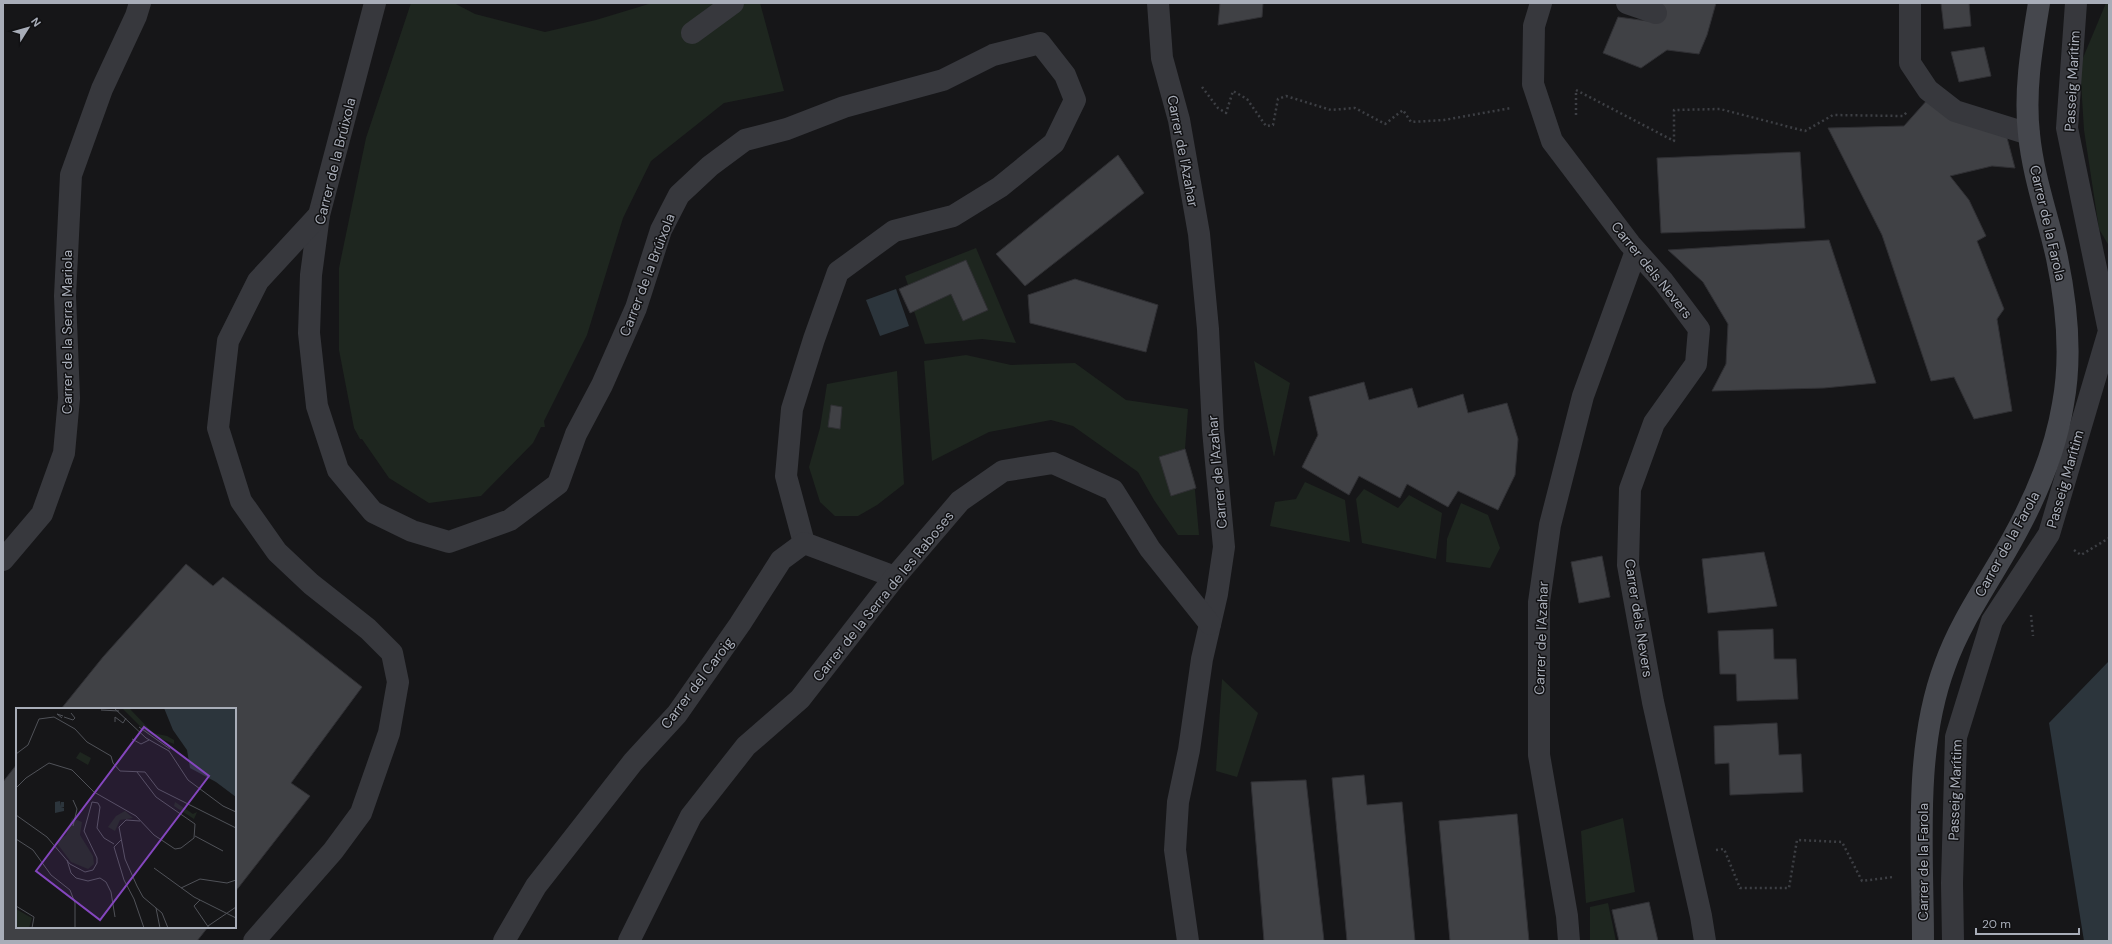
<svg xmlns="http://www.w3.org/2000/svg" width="2112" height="944" font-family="'DM Sans',sans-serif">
<rect width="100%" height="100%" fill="#161618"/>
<g fill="#1e261f">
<path d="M411,3H454L475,14L545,32L596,20L652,3H760L784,91L724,103L651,161L623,218L587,335L544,421L545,427H541L533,443L481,496L429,503L389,478L362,439H360L354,428L339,350V268L366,138Z"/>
<path d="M2106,3H2109V246L2099,229L2084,130L2080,65Z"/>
<path d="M976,248L1016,343L982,339L925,344L914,311L951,294L963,321L988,310L966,260L908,285L905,276Z"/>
<path d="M966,355L1011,365L1075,363L1126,400L1188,409L1185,449L1194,479L1199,535H1178L1154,500L1138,472L1073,426L1051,420L989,432L932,461L924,361Z"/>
<path d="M1254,361L1290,383L1274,457Z"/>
<path d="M897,371L904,484L877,505L858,516H835L820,502L809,467L820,428L827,384Z"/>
<path d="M1305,482L1345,500L1350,542L1270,526L1275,502L1296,499Z"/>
<path d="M1364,489L1398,508L1409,495L1442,513L1436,559L1362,543L1356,499Z"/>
<path d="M1461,503L1488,515L1500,548L1490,568L1446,562L1447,539Z"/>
<path d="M1222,679L1258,713L1237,777L1216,771Z"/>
<path d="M1623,818L1635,892L1586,903L1581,831Z"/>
<path d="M1608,903L1616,941H1590V907Z"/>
</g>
<g fill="#2c353c">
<path d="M896,289L909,326L880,336L866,300Z"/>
<path d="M2109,661V941H2084L2049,723Z"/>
</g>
<g fill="#404145" stroke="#303034">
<path d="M1220,3H1263L1262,17L1218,25Z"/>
<path d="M1657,3H1716L1707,35L1699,54L1667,50L1641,68L1603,53L1618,17L1655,22Z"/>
<path d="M1941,3H1969L1971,26L1944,29Z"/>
<path d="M1984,47L1991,76L1959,82L1951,52Z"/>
<path d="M1929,98L2005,130L2015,168L1992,166L1950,176L1969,200L1986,236L1977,241L2004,309L1997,319L2012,411L1974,419L1954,377L1931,381L1882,235L1828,128L1904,126Z"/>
<path d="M1800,152L1805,228L1661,233L1657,158Z"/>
<path d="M1118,155L1144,193L1025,286L996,254Z"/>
<path d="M1829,240L1876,383L1824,388L1712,391L1726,364L1728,324L1703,282L1668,250Z"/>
<path d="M966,260L988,310L963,321L951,294L910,313L899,289Z"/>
<path d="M1075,279L1158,305L1146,352L1030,323L1028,295Z"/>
<path d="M1364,382L1369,400L1412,388L1418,408L1463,394L1468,413L1507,403L1518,439L1515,475L1498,510L1458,491L1448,507L1407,484L1400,498L1359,476L1349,495L1302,467L1318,435L1309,397Z"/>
<path d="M831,405L842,407L840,429L828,427Z"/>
<path d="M1185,449L1196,488L1171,496L1159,457Z"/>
<path d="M1764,552L1777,606L1708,613L1702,559Z"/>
<path d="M1602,556L1610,597L1579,603L1571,562Z"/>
<path d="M186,564L213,586L223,577L362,687L291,783L310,796L235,892V709H61L103,657Z"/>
<path d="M1773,629L1774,659H1796L1798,699L1737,701L1736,674H1720L1718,631Z"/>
<path d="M1777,723L1779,755L1801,754L1803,792L1730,795L1729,763L1715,764L1714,726Z"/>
<path d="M17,764V927H208L197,941H3V782Z"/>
<path d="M1364,775L1367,805L1402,802L1415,941H1347L1332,778Z"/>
<path d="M1306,780L1324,941H1264L1251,782Z"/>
<path d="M1517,814L1529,941H1450L1439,821Z"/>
<path d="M1649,902L1658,941H1619L1612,910Z"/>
</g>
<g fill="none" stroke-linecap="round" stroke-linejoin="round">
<g stroke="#3d3f44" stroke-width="2.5" stroke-dasharray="2 3" stroke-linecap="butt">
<path d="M1202,87L1218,108L1226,113L1233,91L1247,99L1266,126L1273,125L1278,99L1286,96L1331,110L1355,108L1385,124L1403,110L1411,122L1444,120L1511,108"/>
<path d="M1576,115V90L1674,141V110L1720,109L1805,131L1833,115L1903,116L1908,111"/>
<path d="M2074,550L2081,555L2109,538"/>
<path d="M2031,615L2033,636"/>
<path d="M1716,850L1724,849L1740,888H1789L1797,840L1842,842L1862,881L1893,877"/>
</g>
<g stroke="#37383d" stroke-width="22">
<path d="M375,3L319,215L311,275L309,333L317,406L338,470L373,512L412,531L449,542L510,520L558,484L576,434L602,385L636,308L661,230L679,195L710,166L745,140L787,129L844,107L943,80L993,55L1040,43L1065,75L1075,100L1054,143L1000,187L953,216L894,231L838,272L814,339L792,409L786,476L804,543"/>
<path d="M1158,3L1162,58L1179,120L1199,234L1208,329L1213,430L1224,547L1217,594L1202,659L1189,750L1178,802L1175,850L1188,941"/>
<path d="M1541,3L1534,26L1533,84L1552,141L1630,244L1663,281L1699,329L1696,364L1654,423L1630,489L1628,565L1653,702L1701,916L1705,941"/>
<path d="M1627,3L1656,13"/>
<path d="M1910,3V63L1928,90L1955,111L2029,134"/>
<path d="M692,33L733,3"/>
<path d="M3,560L42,514L64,453L69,398L65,296L71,175L102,89L136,16L140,3"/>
<path d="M254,941L333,851L361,813L389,733L398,682L392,653L368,629L311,584L277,552L241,501L218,428L228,341L258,281L319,215"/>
<path d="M504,941L536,886L633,762L677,714L740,624L781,560L804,543L895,577"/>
<path d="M629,941L691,816L746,746L800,699L895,577L960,501L1003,471L1053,463L1113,490L1150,549L1210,624"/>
<path d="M1569,941L1567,916L1539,755V602L1550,525L1583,396L1636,251"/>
<path d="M1953,941L1952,883L1956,737L1992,621L2049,534L2109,331L2067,128L2076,3"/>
</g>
<path stroke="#45474d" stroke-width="22" d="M1923,941C1923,852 1913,750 1945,665C1961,620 1989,582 2012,540C2036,497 2055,453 2063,404C2072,356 2067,306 2057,258C2048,217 2033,176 2029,134C2024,90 2032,46 2039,3"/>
</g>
<g text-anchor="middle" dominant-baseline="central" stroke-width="3" stroke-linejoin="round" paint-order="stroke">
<g font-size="14" fill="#a8adb8" stroke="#111113">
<text transform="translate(2072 81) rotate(-87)">Passeig Marítim</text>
<text transform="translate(1183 151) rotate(79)">Carrer de l'Azahar</text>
<text transform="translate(335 161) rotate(-76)">Carrer de la Brúixola</text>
<text transform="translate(2048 223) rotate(77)">Carrer de la Farola</text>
<text transform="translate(1652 270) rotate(51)">Carrer dels Nevers</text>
<text transform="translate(647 275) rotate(-69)">Carrer de la Brúixola</text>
<text transform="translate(67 332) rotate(-90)">Carrer de la Serra Mariola</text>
<text transform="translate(1217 472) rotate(-95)">Carrer de l'Azahar</text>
<text transform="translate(2065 479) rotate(-74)">Passeig Marítim</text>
<text transform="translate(2007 544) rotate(-61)">Carrer de la Farola</text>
<text transform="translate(883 596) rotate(-51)">Carrer de la Serra de les Raboses</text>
<text transform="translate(1639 618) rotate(81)">Carrer dels Nevers</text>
<text transform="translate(1541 638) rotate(-88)">Carrer de l'Azahar</text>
<text transform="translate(697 683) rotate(-53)">Carrer del Caroig</text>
<text transform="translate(1955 790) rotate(-88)">Passeig Marítim</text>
<text transform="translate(1923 862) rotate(-90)">Carrer de la Farola</text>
</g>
</g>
<g transform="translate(16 708)">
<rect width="220" height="220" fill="#161618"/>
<path d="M106,0H113L137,25L151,28L158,32V36L131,25ZM64,44L75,50L72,57L60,50ZM159,94L177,106L181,104L178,111L158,98ZM109,103L117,110L104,112L99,123L92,119L100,108ZM56,110L66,114L64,127L77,148L78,156L72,161L55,154L40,134L50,127ZM0,201L16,210L13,220H0Z" fill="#1e261f"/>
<path d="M148,0H220V89L200,74L174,60L171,42L157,22ZM44,93L45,98V94H48V99H45L48,100V103L39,105V94Z" fill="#2c353c"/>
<path fill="none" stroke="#505258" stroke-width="1" d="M98,0L130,30L153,43L172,72L207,98L220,104M85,2L103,3M48,9L57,12L59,10L55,5M46,10L41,6L47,8M99,14V9L107,15L110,10M123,19L154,41M116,31L125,36L133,32M0,46L12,37L23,11L38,9L59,21L71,34L95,48L97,55L104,63L129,64L142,81L220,120M0,80L10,70L33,55L56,62L78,84L120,108L138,127L159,141L165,140L178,130L179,116L140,89L121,64M57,92L61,101L57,118M0,107L31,129L54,156L69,164L77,162L81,155V150L68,123L76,94L82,95L84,99L81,120L88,130L98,136M124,113L110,112L103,119L109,151L121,178L127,189L146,205L152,220M179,128L207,143M0,131L17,142L35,167L54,182L59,195V220M105,132L98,139L108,172L118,191L128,220M51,152L55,165L60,170L72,173L84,170L90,174L95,184L99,209M138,160L178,189L220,210M165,180L184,171L211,175L220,172M184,192L178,198L193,220M0,198L18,209L16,220M140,200L144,220M192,218L220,199"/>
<path fill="#8446be" fill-opacity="0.15" stroke="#8446be" stroke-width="2" d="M128,19L193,68L84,212L20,163Z"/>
<rect width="220" height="220" fill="none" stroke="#a8adb8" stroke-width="2"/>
</g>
<rect width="2112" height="944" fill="none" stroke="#a8adb8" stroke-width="8"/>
<g transform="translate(28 28) rotate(53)" stroke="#111113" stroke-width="3" paint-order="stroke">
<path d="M0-3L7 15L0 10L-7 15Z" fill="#a8adb8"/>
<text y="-6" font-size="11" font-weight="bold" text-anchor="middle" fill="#a8adb8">N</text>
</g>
<path d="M1976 928v6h103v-6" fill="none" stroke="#a8adb8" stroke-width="2"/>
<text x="1982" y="928" font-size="12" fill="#a8adb8" stroke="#111113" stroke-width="3" paint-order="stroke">20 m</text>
</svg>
